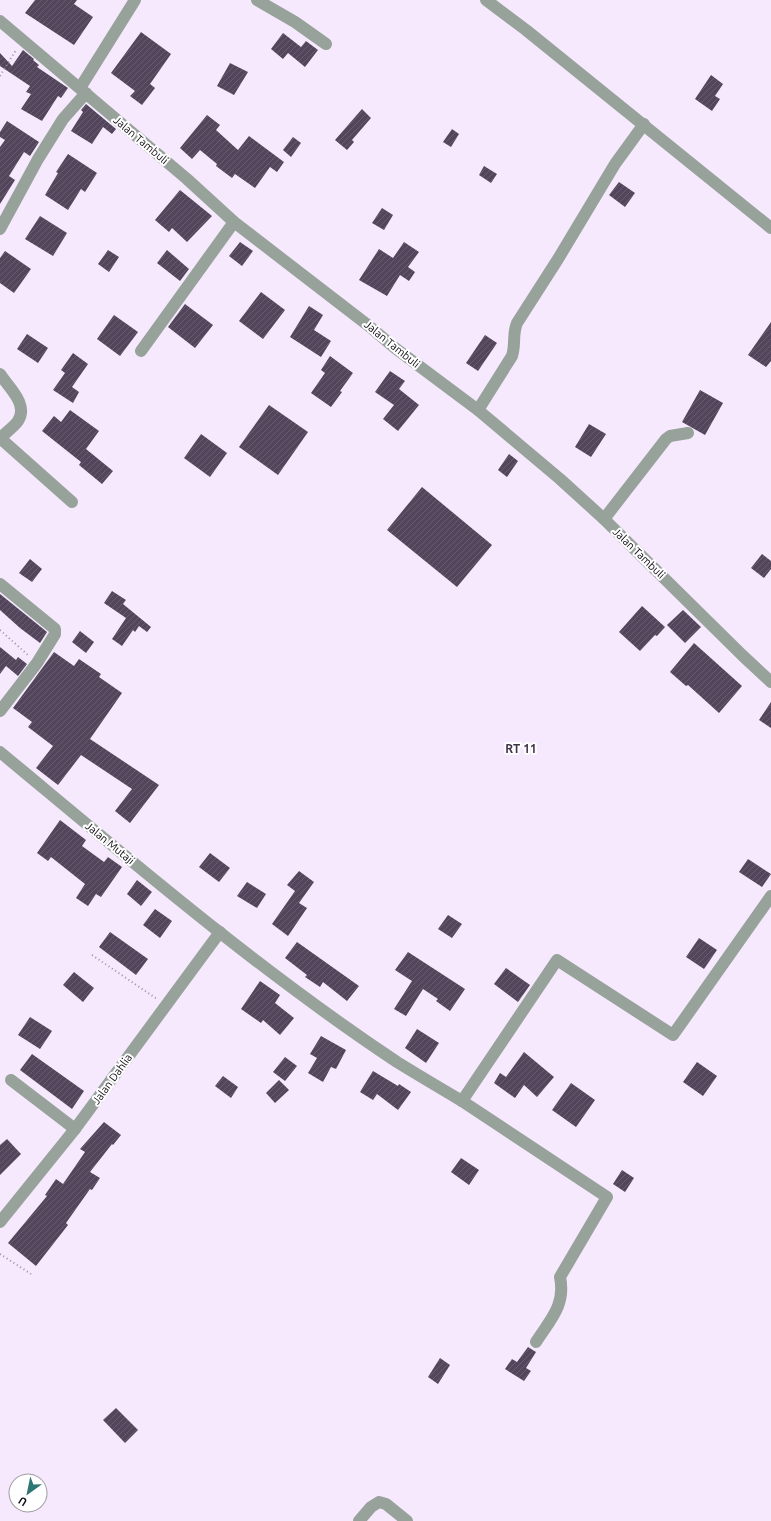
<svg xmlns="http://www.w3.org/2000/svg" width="771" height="1521" font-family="Ubuntu,sans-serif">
<defs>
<pattern id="building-hatch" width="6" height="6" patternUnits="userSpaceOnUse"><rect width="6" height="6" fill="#53455b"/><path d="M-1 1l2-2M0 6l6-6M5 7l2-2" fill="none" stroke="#675c6e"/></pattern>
</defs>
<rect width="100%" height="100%" fill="#f6e9fd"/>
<g fill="url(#building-hatch)">
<path d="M35,0H77L74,4L93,17L74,45L25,13Z"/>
<path d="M141,32L171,54L150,84L155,88L142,105L130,96L135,91L111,73Z"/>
<path d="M283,33L301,47L306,41L318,50L305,67L288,53L283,59L271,49Z"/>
<path d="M23,50L34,59L33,60L39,65L37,67L68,88L61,98L58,96L42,121L21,109L31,94L26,92L30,86L0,66V53L12,66Z"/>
<path d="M230,63L248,72L234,95L217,86Z"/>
<path d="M711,75L723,84L715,96L720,99L712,111L695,99Z"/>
<path d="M86,104L116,129L112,134L103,127L92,144L71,131L83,112L81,110Z"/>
<path d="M362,109L371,118L352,140L354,142L347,150L335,140Z"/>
<path d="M207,115L220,125L216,130L238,150L249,136L284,162L277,172L270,167L255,188L235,174L232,178L216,166L217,164L200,150L192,159L180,148Z"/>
<path d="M7,121L39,142L30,156L24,152L9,176L15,180L0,204V147L5,140L0,137V132Z"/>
<path d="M452,129L459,134L451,147L443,142Z"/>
<path d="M293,137L301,143L291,157L283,150Z"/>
<path d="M68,154L97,173L85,192L81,189L68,210L45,195L58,173L56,172Z"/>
<path d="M484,166L497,174L491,183L479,175Z"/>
<path d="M619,182L635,193L625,207L609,195Z"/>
<path d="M180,190L212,216L187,242L172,228L169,232L155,220Z"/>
<path d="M382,208L393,215L384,230L372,223Z"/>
<path d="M40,216L67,233L53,256L25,239Z"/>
<path d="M240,242L253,251L242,266L229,256Z"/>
<path d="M404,242L419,252L408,267L415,272L409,281L400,275L387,296L359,280L379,249L393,258Z"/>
<path d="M108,250L119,257L109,272L98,264Z"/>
<path d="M167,250L189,269L180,281L157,263Z"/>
<path d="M5,251L31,269L14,293L0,283V258Z"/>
<path d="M261,292L285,310L263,339L239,321Z"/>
<path d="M185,304L213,325L195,348L168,327Z"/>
<path d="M309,306L323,315L314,330L331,341L321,357L290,337Z"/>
<path d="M114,315L138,332L120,356L97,339Z"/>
<path d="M771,322V361L766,367L748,355Z"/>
<path d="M27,334L48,348L38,363L17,349Z"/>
<path d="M485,335L497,343L478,371L466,363Z"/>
<path d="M73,353L88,364L72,387L79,392L73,403L53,390L65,373L61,370Z"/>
<path d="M330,356L353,373L340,391L342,392L331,407L311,393L325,373L321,370Z"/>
<path d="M390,371L405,381L399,389L419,405L398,431L383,419L394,405L375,392Z"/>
<path d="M700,390L723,403L705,435L682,422Z"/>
<path d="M269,405L308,432L278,475L239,447Z"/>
<path d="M70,410L99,431L86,449L113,471L102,484L79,465L81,462L42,431L54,416L61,422Z"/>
<path d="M589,424L606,434L591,457L575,447Z"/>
<path d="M201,434L227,453L210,477L184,458Z"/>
<path d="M509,454L518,461L507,477L498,470Z"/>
<path d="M422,487L492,545L457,587L387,530Z"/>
<path d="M762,554L771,561V569L764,578L751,568Z"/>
<path d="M30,559L42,569L32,582L19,573Z"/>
<path d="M112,591L126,600L123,604L151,627L147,632L139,626L135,632L133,630L122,646L112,639L126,618L104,603Z"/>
<path d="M0,594L47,632L40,643L20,628L0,610Z"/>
<path d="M642,606L665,627L657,636L655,635L640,651L619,632Z"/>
<path d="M683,610L701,627L685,643L667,625Z"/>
<path d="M80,631L94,642L86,653L72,642Z"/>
<path d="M694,643L742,686L719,713L688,685L686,686L670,672Z"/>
<path d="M0,647L16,660L18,657L27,664L18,676L6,666L0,674Z"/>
<path d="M54,652L74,666L79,659L101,674L99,677L122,693L90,739L159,785L130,823L115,811L132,789L81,755L58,785L36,768L53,746L28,727L32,722L13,708Z"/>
<path d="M771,702V728L759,720Z"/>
<path d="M60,820L86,840L82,846L104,862L108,857L122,867L101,897L96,894L88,906L76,898L85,884L51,857L48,861L37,853Z"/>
<path d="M210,853L230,868L219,882L199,867Z"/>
<path d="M748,859L771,874L762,887L739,872Z"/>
<path d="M299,871L314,882L299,903L307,908L288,936L272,924L295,891L287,885Z"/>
<path d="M137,880L152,892L141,906L127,894Z"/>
<path d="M247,882L266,894L257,908L237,896Z"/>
<path d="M155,909L172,921L160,938L143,925Z"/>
<path d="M448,915L462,924L452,938L438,929Z"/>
<path d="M110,932L148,959L136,975L99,947Z"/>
<path d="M699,938L717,950L704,969L686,957Z"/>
<path d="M297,942L359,986L347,1001L323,982L320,987L305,977L307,975L285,958Z"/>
<path d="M408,952L465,989L450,1011L436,1001L438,999L423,989L406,1016L394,1009L412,981L395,970Z"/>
<path d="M506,968L530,985L518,1002L494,984Z"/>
<path d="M74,972L94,988L83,1002L63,985Z"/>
<path d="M260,981L280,995L275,1003L294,1018L280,1035L263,1020L261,1023L241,1009Z"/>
<path d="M30,1017L52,1031L40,1049L18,1035Z"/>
<path d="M417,1029L439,1043L426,1063L405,1048Z"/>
<path d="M321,1036L346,1050L336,1069L331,1067L323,1082L308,1073L317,1058L310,1054Z"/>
<path d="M524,1052L554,1077L537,1097L524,1085L515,1098L494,1083L500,1073L506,1077Z"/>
<path d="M32,1054L84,1091L72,1109L20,1070Z"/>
<path d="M285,1057L297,1066L285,1081L273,1072Z"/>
<path d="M697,1062L717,1076L703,1096L683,1082Z"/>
<path d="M373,1071L398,1086L399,1084L411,1092L398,1110L377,1094L373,1100L360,1092Z"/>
<path d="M223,1076L238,1087L231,1098L215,1086Z"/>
<path d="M279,1080L289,1090L275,1103L266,1093Z"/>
<path d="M571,1083L595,1100L576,1127L552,1110Z"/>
<path d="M104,1122L121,1135L113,1145L112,1144L90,1172L100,1178L92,1190L90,1189L66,1223L68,1225L36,1266L8,1243L47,1196L45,1195L56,1179L63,1184L85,1152L80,1149Z"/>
<path d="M7,1139L21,1154L0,1175V1145Z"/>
<path d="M461,1158L479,1170L469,1185L451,1172Z"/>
<path d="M622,1170L634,1178L625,1192L613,1184Z"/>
<path d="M528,1347L536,1352L526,1368L531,1371L524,1381L505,1369L512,1359L517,1362Z"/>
<path d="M440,1358L450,1365L438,1384L428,1377Z"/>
<path d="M116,1408L138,1430L125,1443L103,1420Z"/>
</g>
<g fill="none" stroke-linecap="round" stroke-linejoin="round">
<g stroke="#9b91a0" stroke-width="2" stroke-dasharray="1 3" stroke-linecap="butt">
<path d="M0,76L16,50"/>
<path d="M0,630L29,656"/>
<path d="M92,955L157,999"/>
<path d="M0,1254L31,1274"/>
</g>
<g stroke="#97a29a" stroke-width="12">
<path d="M257,0L295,22L326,44"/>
<path d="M486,0L526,30L771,228"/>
<path d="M0,21L187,179L234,222L369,326L395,348L478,410L560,479L604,519L742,655L771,682"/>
<path d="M80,88L135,0"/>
<path d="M0,229L38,159L63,119L86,93"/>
<path d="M141,351L234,222"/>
<path d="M0,374C8,387 29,404 18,421C14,427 5,433 0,438"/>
<path d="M478,410L512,356C516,344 512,335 517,323L558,259L615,164L644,124"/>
<path d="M0,438L72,502"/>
<path d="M604,519L666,439L670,436L688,433"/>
<path d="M0,584L55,629V634L37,663L0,711"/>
<path d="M0,752C129,859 257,969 397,1062C418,1075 440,1088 462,1101L557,960L673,1035L771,896"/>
<path d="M11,1080L75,1129"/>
<path d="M462,1101L607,1197L560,1277C566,1305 550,1320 536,1342"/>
<path d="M0,1222L75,1129L220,932"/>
<path d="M359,1521L371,1507L379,1502L386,1504L407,1521"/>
</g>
</g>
<g text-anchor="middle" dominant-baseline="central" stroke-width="4" stroke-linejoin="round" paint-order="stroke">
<g font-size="11" fill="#100b13" stroke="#fff">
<text transform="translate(141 140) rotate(40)">Jalan Tambuli</text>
<text transform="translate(392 344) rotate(39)">Jalan Tambuli</text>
<text transform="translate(639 553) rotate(44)">Jalan Tambuli</text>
<text transform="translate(110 843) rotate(39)">Jalan Mutaji</text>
<text transform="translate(112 1079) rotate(-54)">Jalan Dahlia</text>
</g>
<g font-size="12" font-weight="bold" fill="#403347" stroke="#fff">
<text x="521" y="748">RT 11</text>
</g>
</g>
<g transform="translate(28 1493) rotate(213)"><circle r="19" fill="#ffffff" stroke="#9f9da1"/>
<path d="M0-3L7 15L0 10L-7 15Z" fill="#2d7673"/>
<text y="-6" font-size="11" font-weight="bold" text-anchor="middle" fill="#100b13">U</text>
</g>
</svg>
